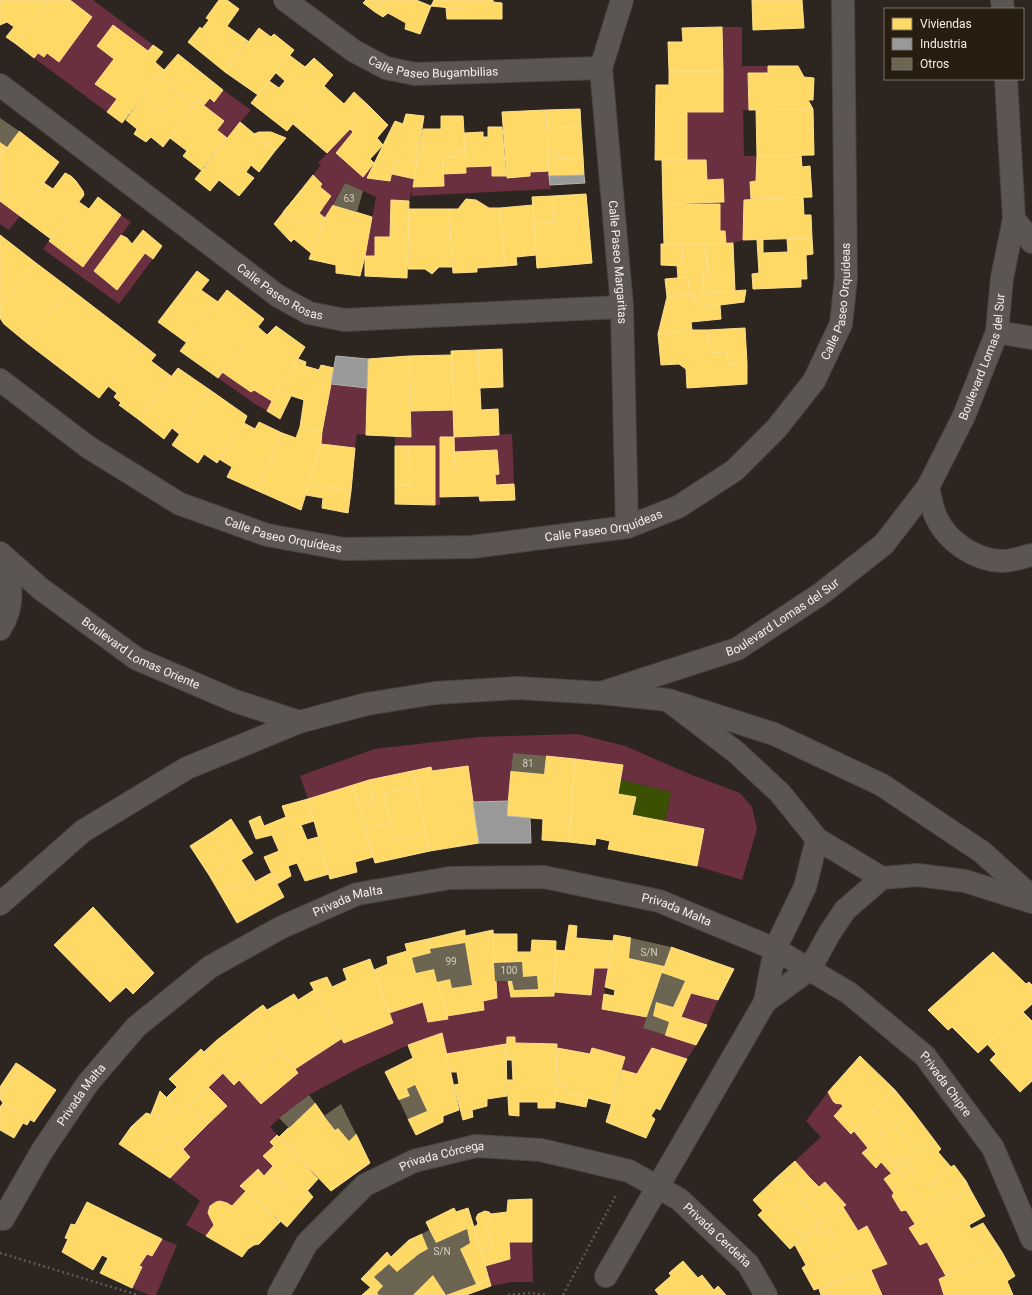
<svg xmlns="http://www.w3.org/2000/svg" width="1032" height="1295" font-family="Roboto,sans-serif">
<rect width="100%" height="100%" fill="#2d2620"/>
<g fill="#6a303f">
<path d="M70,0H93L153,45L148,51L97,46L114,59L96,83L117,99L107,112L34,58L38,53L43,57L47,53L59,62L92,17Z"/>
<path d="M722,27H742V66H768V73H748L749,110H743L744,156H757L756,181L750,182L751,199L744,200L743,240L733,243L726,244L720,231V204L724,202L723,179L707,180L706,161L687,160V112H723Z"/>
<path d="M223,90L251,110L227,138L217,130L224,121L204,106L210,98L214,101Z"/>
<path d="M350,129L353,132L336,153L363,177L374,163L367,178L390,181L392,174L415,179L413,187L443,186V174L465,167H492V176H506L507,178L530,176V172L549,171L551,189L412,196V189L409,201L391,200L390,237H375V256H365L376,197L345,183L325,218L319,213L331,196L320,187L322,184L313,175L321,165L318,163Z"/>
<path d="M0,201L20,216L9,230L0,224Z"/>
<path d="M121,215L131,222L94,271L117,289L145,253L153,259L119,304L43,249L49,241L83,267Z"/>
<path d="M222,372L250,392L254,390L272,401L267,411L255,404L218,378Z"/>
<path d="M331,384L367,388L366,435L357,434L355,448L321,444Z"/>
<path d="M454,410L455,437L512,434L514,484L496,485L495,475L499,474L497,450L454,452V437H440V505H435L395,446V437H411V411Z"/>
<path d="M578,734L625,746L692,775L740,793L752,807L757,829L742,880L697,866L704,829L665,822L671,792L621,780L623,765L513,753L508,801L473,802L369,780L308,799L300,776L374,749L479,737Z"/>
<path d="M594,968H608L602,1009L647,1017L643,1028L696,1045L687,1059L652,1048L637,1074L622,1070L625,1057L592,1048L590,1054L557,1048L556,1044L515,1043V1037H507L506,1045L446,1054L408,1045L359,1068L309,1095L279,1118L270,1127L277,1135L270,1142L274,1146L263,1156L273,1166L264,1176L257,1169L241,1186L246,1191L232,1206C221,1198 212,1200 208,1213L214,1225L206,1236L186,1225L200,1201L170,1178L190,1157L183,1149L227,1106L208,1087L223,1073L239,1080L261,1104L298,1073L295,1069L341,1039L344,1043L393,1023L389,1013L423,1002L428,1022L448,1019L447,1016L483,1011V1001L497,998L495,981H508L511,997L553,996L554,992L590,995Z"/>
<path d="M691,993L718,1000L707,1025L681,1017Z"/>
<path d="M828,1092C831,1095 831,1100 835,1102C838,1104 840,1103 843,1106L834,1116L851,1134L854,1131L868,1148L862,1154L876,1168L881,1162L891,1173L885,1179L894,1193L892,1196L901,1211L906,1210L915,1224L909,1228L920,1245L927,1242L946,1276L939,1279L944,1295H882L871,1270L886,1264L868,1227L858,1231L843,1207L846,1205L825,1182L819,1187L795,1161L821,1137L806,1121Z"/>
<path d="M162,1239L177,1245L156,1295H149L132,1288L142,1268L139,1266L147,1254L152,1256Z"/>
<path d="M509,1242H532L533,1282H512L491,1286L485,1266L510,1259Z"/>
</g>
<path fill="#3b5003" d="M621,780L671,792L665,822L632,815L636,797L618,794Z"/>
<g fill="#ffd966" stroke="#fde08d">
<path d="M0,0H49L16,44L6,37L14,27L7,22L0,25Z"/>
<path d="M49,0H70L92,17L59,62L47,53L44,57L38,53L34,58L16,44Z"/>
<path d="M219,0H227L239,9L227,26L248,41L225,72L188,42L200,27L202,29L209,20L206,18Z"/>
<path d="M366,0H384L375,12L363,3Z"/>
<path d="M384,0H416L431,6L420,34L405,29L406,23L388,13L383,17L375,12Z"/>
<path d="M434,0H462L461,9L431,6Z"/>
<path d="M462,0H493V2L502,3V19H447L446,8L461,9Z"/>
<path d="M752,0H802L804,28L753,30Z"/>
<path d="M113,25L148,51L153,45L163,52L155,62L164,70L122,123L107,112L117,99L95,84L114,59L97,46Z"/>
<path d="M722,27L723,71H669L668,42H683L682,28Z"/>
<path d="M259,28L271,37L274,34L294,50L258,95L225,72Z"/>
<path d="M178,54L213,82L195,105L159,76Z"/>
<path d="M289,55L305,67L314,58L333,75L287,131L251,103L269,81L279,88L285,81L275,72Z"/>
<path d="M768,66H798L804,77L814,78L813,100H808L813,109L749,110L748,73H768Z"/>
<path d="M669,71H723V112H687V160H655L656,85H669Z"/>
<path d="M159,76L179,92L163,112L143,97Z"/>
<path d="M213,82L223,90L214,102L210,98L204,105L198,101Z"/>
<path d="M324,86L344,104L354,92L369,106L350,129L327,153L293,124Z"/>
<path d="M179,92L195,105L163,147L151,137L146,142L134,134L137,129L126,120L143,97L163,112Z"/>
<path d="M198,101L224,121L217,130L227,138L201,170L183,156L187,151L170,138Z"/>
<path d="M369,106L388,125L377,138L383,145L370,159L374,163L363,177L336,153L353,132L350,129Z"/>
<path d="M580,109L581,127L547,128L546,110Z"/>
<path d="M813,109L814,155L757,156L756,110Z"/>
<path d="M546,110L549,171L530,172V176L507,178L502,112Z"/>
<path d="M406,114L424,116L417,161L406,159L405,164L394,162L390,181L367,178L395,121L403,124Z"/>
<path d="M441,116H463L465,150L456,151V157H443L444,186L413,187L423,129H441Z"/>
<path d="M240,122L275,151L259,172L251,165L246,172L254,178L239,196L219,180L210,191L195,179Z"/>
<path d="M488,127H502L506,176H492V166L465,167L464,133L483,132V137H488Z"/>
<path d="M581,127L583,157L557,159L556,150H548L547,128Z"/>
<path d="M19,131L59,162L20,216L0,201V156Z"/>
<path d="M259,132H271L286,138L275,151L254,134Z"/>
<path d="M0,142L7,147L0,156Z"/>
<path d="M465,150L466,173L443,174V157H456V151Z"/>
<path d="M548,150H556L557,159L583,157L584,175L549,176Z"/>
<path d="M801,155L802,167L810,166L812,197L751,199L750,182L756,181L757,156Z"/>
<path d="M406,159L417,161L415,179L392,174L394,162L405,164Z"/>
<path d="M662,160H706L707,180L723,179L724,202L663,204Z"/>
<path d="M65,173L71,176L76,181L83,191L84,195L51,239L20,216L44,183L53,189Z"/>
<path d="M313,175L322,184L320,187L331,196L319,213L325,218L311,253L294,239L291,242L274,224Z"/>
<path d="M301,191L322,209L313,221L307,216L300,226L283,212Z"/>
<path d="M586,194L592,263L537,268L534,224L555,222L553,196Z"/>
<path d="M553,196L555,222L534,224L532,197Z"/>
<path d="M98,197L121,215L83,267L49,241L79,202L89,209Z"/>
<path d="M803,197L804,215H811L812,238L743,240L744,200Z"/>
<path d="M466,199L476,200L489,208H500L505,266L477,268V272L453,273L449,209H458Z"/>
<path d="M391,200L409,201L407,278L365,276V256H375V237H390Z"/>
<path d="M663,204H720V231H725L726,244L664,245Z"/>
<path d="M333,205L372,217L365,256L360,276L336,273V265L309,259L325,218Z"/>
<path d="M533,205L536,255L516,257L517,265L505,266L500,208Z"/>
<path d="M409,209H449L452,267H439L432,274L425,269H408Z"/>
<path d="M143,230L162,246L153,259L145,253L117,290L94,271L121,235L127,238L132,244Z"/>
<path d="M0,235L36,263L0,309Z"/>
<path d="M812,238L813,254L806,255L807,279H801V287L753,289L752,274L759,273L757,240H763V253L788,252L787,239Z"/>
<path d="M733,243L735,291L703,294V274H707L706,244Z"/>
<path d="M661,244H683L682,266L661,265Z"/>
<path d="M683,244H706L707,274H703V294L690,295L688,277L678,278L677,265L682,266Z"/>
<path d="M36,263L69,288L27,343L4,324L0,318V309Z"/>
<path d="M197,271L209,280L201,290L218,302L187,343L158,322Z"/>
<path d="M688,277L690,295L667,297L665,279Z"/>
<path d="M69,288L142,344L99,398L27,343Z"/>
<path d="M227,290L264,319L218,378L180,351Z"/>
<path d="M746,290L744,302L696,308L694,294Z"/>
<path d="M694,294L696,308L720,305L721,319L691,322L692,330L658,334L667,297Z"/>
<path d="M276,326L305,347L272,401L254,390L251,392L222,372L258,327L267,335Z"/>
<path d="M745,328L747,363L728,365L727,352L710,353L708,330Z"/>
<path d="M692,330H708L710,353L727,352L728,365L747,363V384L687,388L686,369L679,364L661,365L658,334Z"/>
<path d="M142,344L156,355L151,361L171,376L138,419L119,405L121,403L114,397L117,393L108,386Z"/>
<path d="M502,349L503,387L480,388L478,350Z"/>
<path d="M478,350L481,410L498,409L499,435L454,437L451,351Z"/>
<path d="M452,355L454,410L411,411L409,356Z"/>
<path d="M409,356L411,437L366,435L368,359Z"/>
<path d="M298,359L306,362L305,366L319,370L321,365L334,368L322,432L300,427L304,400L277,391Z"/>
<path d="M178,368L210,390L179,434L172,428L164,439L138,419Z"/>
<path d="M210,390L247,416L244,423L217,463L204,454L198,463L172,445Z"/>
<path d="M277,391L291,396L280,419L267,411Z"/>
<path d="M259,422L282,433L258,491L227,477L232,467L219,459L244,423L255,429Z"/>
<path d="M300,427L322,432L321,444L301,510L258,491L282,433L296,438Z"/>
<path d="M440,437H454L455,470L440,469Z"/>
<path d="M321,444L355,448L351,491L309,483Z"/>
<path d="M395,446H409L410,485H395Z"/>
<path d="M409,446H435V505L395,504V485H410Z"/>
<path d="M497,450L499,474L495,475L496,485L514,484L515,500L480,501L479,496L440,497V469L455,470L454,452Z"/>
<path d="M309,483L351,491L348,513L322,508L323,498L306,495Z"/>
<path d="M546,756L575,759L569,842L542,840L543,819L507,816L511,771L544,774Z"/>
<path d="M575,759L623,765L618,794L636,797L632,815L704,829L697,866L608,849L610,841L596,838L595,845L569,842Z"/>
<path d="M468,766L479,843L430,851L412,771L431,767L432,771Z"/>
<path d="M412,771L416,787L384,793L391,823L365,829L358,806L374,802L369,780Z"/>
<path d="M369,780L374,802L358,806L353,785Z"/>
<path d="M353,785L373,857L355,862L357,872L330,879L308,799Z"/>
<path d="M416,787L426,833L394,839L384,793Z"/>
<path d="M308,799L314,821L301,825L307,840L318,837L329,874L305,881L297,863L288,866L291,876L277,884L264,857L279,851L272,835L256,839L249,821L260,816L264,826L286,817L282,806Z"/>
<path d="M231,819L253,853L241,860L255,881L236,892L232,884L219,892L209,875L231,861L212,832Z"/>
<path d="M391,823L394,839L426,833L430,851L375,863L365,829Z"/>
<path d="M212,832L231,861L209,875L190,846Z"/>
<path d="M271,873L284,897L237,923L219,892L232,884L236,892Z"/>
<path d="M93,907L154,973L133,994L126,987L110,1002L54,945Z"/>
<path d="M569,925L577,926L576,938L613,941L608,968H594L591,995L554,992L555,950L565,951Z"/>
<path d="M465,930V936L493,930L497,998L483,1001L484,1010L447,1016L437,982L450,979L452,988L472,985L465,943L430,949L428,939Z"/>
<path d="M493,934H517V952H531L532,940L556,941L554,996L511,997L508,981H512L514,990L538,989L537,976L523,977L522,962L494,963Z"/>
<path d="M614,935L631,938L629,958L664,966L647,1017L602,1009L604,994L614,996L615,990L605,987Z"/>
<path d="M428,939L431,953L412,958L416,973L434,969L448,1019L428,1022L423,1002L389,1013L374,970L388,964L387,957L407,951L405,944Z"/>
<path d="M671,947L734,969L718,1000L691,993L681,1017L707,1025L696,1045L665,1035L669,1022L653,1016L656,1002L673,1007L685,981L662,973Z"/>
<path d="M993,952L1026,984L1029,982L1032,985V1004L978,1053L952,1027L948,1030L928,1010Z"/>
<path d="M370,959L393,1023L344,1043L310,983L327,977L332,987L347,980L343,969Z"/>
<path d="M314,990L341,1039L295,1069L252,1013L263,1005L267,1010L294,994L298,1000Z"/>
<path d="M1023,1012L1032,1021V1081L1020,1092L990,1060L996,1054L987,1044Z"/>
<path d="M252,1013L281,1051L251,1076L247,1072L234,1085L219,1069L232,1057L217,1040Z"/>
<path d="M442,1033L459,1110L443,1116V1122L416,1135L408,1119L427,1111L415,1085L407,1089L410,1096L399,1100L385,1072L413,1058L408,1045Z"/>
<path d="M507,1037H515V1043L557,1044L555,1108H538V1102H519V1116L509,1115L507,1080H513L512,1060H506Z"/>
<path d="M217,1040L232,1057L219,1069L204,1052Z"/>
<path d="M506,1044L507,1096L487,1099V1106L472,1110L473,1117L463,1120L454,1085L459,1084L457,1072H451L446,1054Z"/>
<path d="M557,1048L590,1054L592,1048L625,1057L611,1104L568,1093V1086L556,1084Z"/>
<path d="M652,1048L687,1059L660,1110L656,1108L651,1116L655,1119L646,1138L606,1122L622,1070L637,1074Z"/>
<path d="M201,1049L223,1073L190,1105L208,1124L183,1149L171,1136L157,1151L131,1127L146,1113L160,1117L156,1124L159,1126L178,1109L167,1097L177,1087L169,1079Z"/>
<path d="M281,1051L298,1073L261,1104L239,1080L247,1072L251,1076Z"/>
<path d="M860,1056L895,1090L851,1134L834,1116L843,1106L841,1104L835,1103L833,1101L828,1092Z"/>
<path d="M16,1063L21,1066L0,1098V1087Z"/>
<path d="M21,1066L56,1090L34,1122L3,1103L0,1099Z"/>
<path d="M556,1084L568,1086V1093L588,1098L586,1107L555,1101Z"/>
<path d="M208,1087L227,1106L208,1124L190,1105Z"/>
<path d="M895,1090L913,1112L896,1126L918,1153L903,1164L897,1157L892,1161L880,1146L885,1141L880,1135L889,1127L874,1110Z"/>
<path d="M160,1091L178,1109L159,1126L156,1124L160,1117L151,1114Z"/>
<path d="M3,1103L30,1120L27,1125L23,1123L14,1138L0,1130V1107Z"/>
<path d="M315,1103L324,1116L313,1124L303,1114Z"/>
<path d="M874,1110L889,1127L880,1135L885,1141L880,1146L892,1161L897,1157L903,1164L891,1173L881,1162L876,1168L862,1153L868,1148L854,1131Z"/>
<path d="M913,1112L935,1141L918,1153L896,1126Z"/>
<path d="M303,1114L313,1124L324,1116L335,1130L338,1128L349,1141L356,1134L370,1163L331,1191L279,1137Z"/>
<path d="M131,1127L157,1151L171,1136L190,1157L170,1178L119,1144Z"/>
<path d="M277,1135L295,1154L274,1176L299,1200L307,1190L313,1197L287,1227L240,1186L258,1169L264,1176L273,1166L263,1156L274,1146L270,1142Z"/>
<path d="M935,1141L941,1149L938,1152L951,1167L934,1179L936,1182L930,1186L926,1183L924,1185L906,1162Z"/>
<path d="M295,1154L318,1179L299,1200L274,1176Z"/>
<path d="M795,1161L810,1178L791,1195L776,1178Z"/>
<path d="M906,1162L924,1185L926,1183L930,1186L936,1182L934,1179L954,1165L966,1181L946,1196L944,1193L925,1206L897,1169Z"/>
<path d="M897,1169L925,1206L944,1193L946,1196L966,1181L970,1189L915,1224L906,1210L901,1211L892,1196L894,1193L884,1179Z"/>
<path d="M776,1178L791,1195L810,1178L819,1187L802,1201L821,1222L803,1238L771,1203L763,1211L753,1200Z"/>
<path d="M825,1182L846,1205L821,1222L802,1201Z"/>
<path d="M970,1189L985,1216L969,1225L971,1229L983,1223L1002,1252L946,1276L927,1242L920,1245L909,1228Z"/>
<path d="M246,1191L280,1222L259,1244L254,1245L248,1249L242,1257L206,1236L214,1225L208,1213L210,1206L216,1202L220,1201L227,1203L232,1206Z"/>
<path d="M532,1199V1242H509L510,1259L485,1266L481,1251L492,1247L486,1226L490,1222L491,1214L507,1212L508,1200Z"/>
<path d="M87,1202L162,1239L152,1256L147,1254L139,1266L142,1267L132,1288L100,1273L108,1258L102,1255L93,1270L62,1252L68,1239L65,1238L71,1224L75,1225Z"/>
<path d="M771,1203L803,1238L790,1249L758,1215Z"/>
<path d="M843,1207L858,1231L867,1226L887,1264L814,1290L802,1268L806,1265L795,1245L803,1238L821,1262L844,1251L831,1229L820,1236L815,1228L821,1222Z"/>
<path d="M454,1208L456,1212L468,1208L474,1227L489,1279L476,1284L460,1249L470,1243L467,1229L436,1243L426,1222Z"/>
<path d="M485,1211L489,1212L491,1214L490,1222L486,1226L492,1247L481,1251L474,1227L478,1224L476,1218L478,1214Z"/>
<path d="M815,1228L820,1236L831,1229L844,1251L821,1262L803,1238Z"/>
<path d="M422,1234L428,1249L419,1254L409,1240Z"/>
<path d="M409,1240L419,1254L397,1272L389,1264L374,1277L383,1286L377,1293L361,1279L387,1252L391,1257Z"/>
<path d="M1002,1252L1015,1276L1007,1281L1013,1295H944L939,1279Z"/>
<path d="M683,1261L698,1278L702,1275L714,1290L718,1286L726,1295H659L655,1290L671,1276L669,1273Z"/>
<path d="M871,1270L882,1295H821L819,1289Z"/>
<path d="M433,1275L446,1295H413Z"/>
<path d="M489,1279L491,1286L466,1295H446Z"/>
<path d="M371,1287L375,1290L379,1295H362Z"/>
</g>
<g fill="#999" stroke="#b6b3b1">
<path d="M584,175L585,183L550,185L549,176Z"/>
<path d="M336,356L368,359L367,388L331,384Z"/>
<path d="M508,801L507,816L530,818L531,843H479L473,802Z"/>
</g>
<g fill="#6c6552">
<path d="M0,118L19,131L7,147L0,142Z"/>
<path d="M345,183L363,191L357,212L333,205Z"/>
<path d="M513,753L546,756L544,774L511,771Z"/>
<path d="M631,938L671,947L664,966L629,958Z"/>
<path d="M465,943L472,985L452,988L450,979L437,982L434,969L416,973L412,958L431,953L430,949Z"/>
<path d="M522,962L523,977L537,976L538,989L514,990L512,981H495L494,963Z"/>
<path d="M662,973L685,981L673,1007L656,1002L653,1016L669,1022L665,1035L643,1028Z"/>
<path d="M415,1085L427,1111L408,1119L399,1100L410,1096L407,1089Z"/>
<path d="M309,1095L315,1103L289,1128L279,1118Z"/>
<path d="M341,1104L356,1134L349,1141L338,1128L335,1130L324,1116Z"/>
<path d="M467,1229L470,1243L460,1249L476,1284L446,1295L433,1275L413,1295H379L377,1293L383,1286L374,1277L389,1264L397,1272L419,1254L428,1249L422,1234L429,1230L436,1243Z"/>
</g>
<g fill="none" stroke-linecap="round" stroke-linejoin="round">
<defs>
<g id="minor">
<path id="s1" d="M285,0L354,51L386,68L415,74L601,68"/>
<path id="s2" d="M622,0L601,68L622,307L627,527"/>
<path d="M1002,0L1003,9"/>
<path id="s3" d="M0,85L278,296L309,313L344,320L622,307"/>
<path d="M1014,219L1032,242"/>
<path d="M997,332L1032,338"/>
<path id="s4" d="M0,380L88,447L180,504L267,535L344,549L472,547L627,527L678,507L735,470L776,429L814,381L841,324L846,278L843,0"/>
<path d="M928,487C930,497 932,508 936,517C947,541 974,560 1002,561C1011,561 1023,557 1032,555"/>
<path id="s5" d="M601,693L737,649L822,593L884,544L928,487L964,416L997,332L1002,278L1014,219L1006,79"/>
<path d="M669,701L737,753L780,793L817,839L882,878L918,875L965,881L1032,902"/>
<path d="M765,1002L810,969L829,934L845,910L882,878"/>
<path id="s6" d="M3,1219L42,1151L88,1083L136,1027L210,967L282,927L357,894L450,878L544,877L659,901L775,949L849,993L925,1056L993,1148L1032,1239"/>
<path d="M606,1276L765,1002L775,949L805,887L817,839"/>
<path id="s7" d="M279,1294L307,1243L365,1185L414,1161L476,1146L541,1150L629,1171L679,1199L748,1264L766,1295"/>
</g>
<g id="tertiary">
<path id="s8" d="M0,553L41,589L137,659L235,701L299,722"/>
<path d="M0,558C14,579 14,608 0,629"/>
<path d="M0,904L83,831L187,768L299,722L367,704L435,693L518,688L601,693L668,700L774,734L882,785L982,852L1032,897"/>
</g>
</defs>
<use href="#minor" stroke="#4a443f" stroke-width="24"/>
<use href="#tertiary" stroke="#4a443f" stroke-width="24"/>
<g stroke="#5d5854" stroke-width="2.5" stroke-dasharray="2 3" stroke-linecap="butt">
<path d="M0,1253L138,1295"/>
<path d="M508,1295L530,1293L546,1295"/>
<path d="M563,1295L616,1195"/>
</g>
<use href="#minor" stroke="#5b5652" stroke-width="22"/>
<use href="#tertiary" stroke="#5b5652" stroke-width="22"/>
</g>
<g text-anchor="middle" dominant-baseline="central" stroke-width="4" stroke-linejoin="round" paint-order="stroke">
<g font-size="10" fill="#d5ccc2">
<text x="349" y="198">63</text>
<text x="528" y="763">81</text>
<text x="649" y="952">S/N</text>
<text x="451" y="961">99</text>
<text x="509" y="970">100</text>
<text x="442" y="1251">S/N</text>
</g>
<g font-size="12" fill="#f8efe8" stroke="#281d11">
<text stroke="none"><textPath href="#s1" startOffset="169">Calle Paseo Bugambilias</textPath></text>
<text stroke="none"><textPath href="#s2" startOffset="266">Calle Paseo Margaritas</textPath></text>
<text stroke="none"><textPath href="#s3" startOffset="349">Calle Paseo Rosas</textPath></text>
<text stroke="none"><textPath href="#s4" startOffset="1000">Calle Paseo Orquídeas</textPath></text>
<text stroke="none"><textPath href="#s5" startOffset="538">Boulevard Lomas del Sur</textPath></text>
<text stroke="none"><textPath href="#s4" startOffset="651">Calle Paseo Orquídeas</textPath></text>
<text stroke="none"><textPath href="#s4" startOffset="327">Calle Paseo Orquídeas</textPath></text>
<text stroke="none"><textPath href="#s5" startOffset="198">Boulevard Lomas del Sur</textPath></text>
<text stroke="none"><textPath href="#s8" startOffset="174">Boulevard Lomas Oriente</textPath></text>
<text stroke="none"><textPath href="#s6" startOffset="483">Privada Malta</textPath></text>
<text stroke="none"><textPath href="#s6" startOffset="819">Privada Malta</textPath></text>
<text stroke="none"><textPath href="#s6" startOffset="1145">Privada Chipre</textPath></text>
<text stroke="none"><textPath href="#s6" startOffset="147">Privada Malta</textPath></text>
<text stroke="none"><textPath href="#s7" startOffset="223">Privada Córcega</textPath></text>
<text stroke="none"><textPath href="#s7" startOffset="524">Privada Cerdeña</textPath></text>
</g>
</g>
<rect x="884" y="8" width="140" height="72" fill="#281d11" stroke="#7b7167"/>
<rect x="892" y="18" width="20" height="12" fill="#ffd966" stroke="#7b7167"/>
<text x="920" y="28" font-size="12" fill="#f8efe8">Viviendas</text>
<rect x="892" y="38" width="20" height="12" fill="#999999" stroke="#7b7167"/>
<text x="920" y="48" font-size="12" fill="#f8efe8">Industria</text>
<rect x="892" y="58" width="20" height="12" fill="#6c6552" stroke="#7b7167"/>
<text x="920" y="68" font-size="12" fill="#f8efe8">Otros</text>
</svg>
